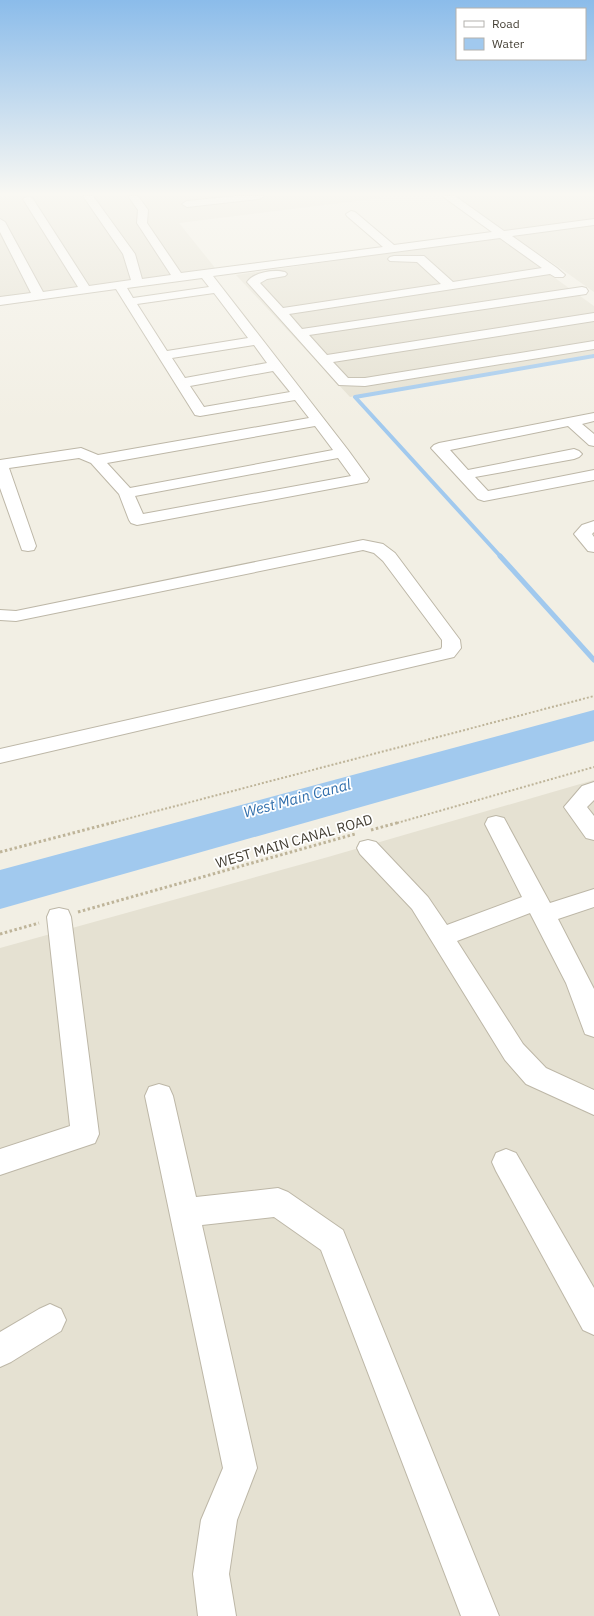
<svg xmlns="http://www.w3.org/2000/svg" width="594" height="1616" font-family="'IBM Plex Sans',sans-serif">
<rect width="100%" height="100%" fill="#f2efe4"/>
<g fill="#e5e1d2">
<path d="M12,196H378L381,198L179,223L216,269L0,298V197Z"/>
<path d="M454,196H594V292L560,268Z"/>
<path d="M498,237L594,306V357L350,397L236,275Z"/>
<path d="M594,780V1616H0V948L328,857Z"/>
</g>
<path fill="#a1c9ee" d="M594,710V741L0,909V870Z"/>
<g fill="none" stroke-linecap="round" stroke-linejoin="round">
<path stroke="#a1c9ee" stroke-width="4" d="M501,557L355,397L594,356"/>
<path stroke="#a1c9ee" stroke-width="5" d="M500,556L594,660"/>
<defs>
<g id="minor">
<path d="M28,196L33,199L89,286L131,280L123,254L83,196H93L135,254L142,279L171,275L137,223L138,210L128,196H138L148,210L147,223L181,273L383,247L347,216L346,214L351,211L355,212L394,245L492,232L445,198L444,196H455L504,231L594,219V225L512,236L557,268L565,275L563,277H555L550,274L289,314L302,329L582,287L586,288L588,291L586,294L309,335L327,355L594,313V321L333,362L348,378H365L594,341V349L365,386L339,385L247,282C254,272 274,269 285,272L287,274L285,276L267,279L260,283L283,308L441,284L417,262L390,261L388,259L390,257L394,256H424L453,282L542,268L500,238L213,276L348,450L369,479L367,482L137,525L131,523L129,520L119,494L91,463L79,458L9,468L36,546L34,550L28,551L22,550L0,488V460L81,448L98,455L309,418L295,400L200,416L195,415L116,289L0,305V297L31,293L0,232V219L5,222L43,292L78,287L23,199ZM202,278L209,287L133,298L127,288ZM214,293L248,338L167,351L137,304ZM254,345L267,363L185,378L172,358ZM273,371L290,392L204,407L190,386ZM315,426L333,450L130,488L107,463ZM338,458L351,476L143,514L135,496Z"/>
<path d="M236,196H264L259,199L187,207L182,204L187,201Z"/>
<path d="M594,413V421L582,424L594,434V446L589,445L568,426L450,450L468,470L574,449L579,451L582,454L579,457L574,459L475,477L488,491L594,470V480L484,501L478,499L431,448L434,445L439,443Z"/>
<path d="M594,521V532L592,534L594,537V552L588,551L574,534L582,525Z"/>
<path d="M363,540L383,544L395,553L460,640L461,648L454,657L0,763V749L441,649L442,647V640L383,561L374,553L363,550L16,621L0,620V610L16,611Z"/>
<path d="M594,782V800L587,807L594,816V840L586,838L564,807L582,786Z"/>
<path d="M496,816L504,818L550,903L594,889V907L558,919L594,989V1037L585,1034L566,983L530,913L457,941L523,1044L546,1068L594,1090V1115L526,1084L505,1060L412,909L360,854L357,848L360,842L368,840L376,842L428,897L447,925L522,897L485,824L488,818Z"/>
<path d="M59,908L68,910L71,917L99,1134L95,1143L0,1175V1149L70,1126L47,917L50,910Z"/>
<path d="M159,1084L169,1087L173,1096L196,1197L278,1188L288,1192L343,1230L499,1616H461L321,1250L274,1217L202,1225L257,1468L237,1520L229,1574L236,1616H198L193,1574L201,1520L223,1468L145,1096L149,1087Z"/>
<path d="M506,1149L516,1153L594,1288V1335L583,1330L496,1171L492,1162L496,1153Z"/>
<path d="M50,1304L61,1309L66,1320L61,1331L11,1362L0,1367V1332L39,1309Z"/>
</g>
</defs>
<use href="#minor" stroke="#bdb7a7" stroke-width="2"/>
<g stroke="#beb499" stroke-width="2" stroke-dasharray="2 2" stroke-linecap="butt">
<path d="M111,823L594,696"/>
<path d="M397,823L594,767"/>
</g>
<g stroke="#beb499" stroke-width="3" stroke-dasharray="2.5 2.5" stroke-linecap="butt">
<path d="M371,830L400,822"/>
<path d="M0,852L115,822"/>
<path d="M78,912L355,834"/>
<path d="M0,934L39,923"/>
</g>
<use href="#minor" fill="#fff" fill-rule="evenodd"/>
</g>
<linearGradient id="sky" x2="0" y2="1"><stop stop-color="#8bbcea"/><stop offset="0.46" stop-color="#f9f8f3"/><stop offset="1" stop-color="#f9f8f3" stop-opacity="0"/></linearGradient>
<rect width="594" height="422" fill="url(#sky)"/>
<g text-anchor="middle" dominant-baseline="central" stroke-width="3.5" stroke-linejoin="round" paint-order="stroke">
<g font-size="14" fill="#443f34" stroke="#fff">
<text transform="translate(294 841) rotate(-16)">WEST MAIN CANAL ROAD</text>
</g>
<g font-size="15" font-style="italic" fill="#316fac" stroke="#fff">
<text transform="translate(297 798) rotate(-15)">West Main Canal</text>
</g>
</g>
<rect x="456" y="8" width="130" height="52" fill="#ffffff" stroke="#b4b2ae"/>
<rect x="464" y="21" width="20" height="6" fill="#ffffff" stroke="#b4b2ae"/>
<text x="492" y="28" font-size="12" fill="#443f34">Road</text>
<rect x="464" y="38" width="20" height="12" fill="#a1c9ee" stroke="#b4b2ae"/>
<text x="492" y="48" font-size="12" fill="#443f34">Water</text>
</svg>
